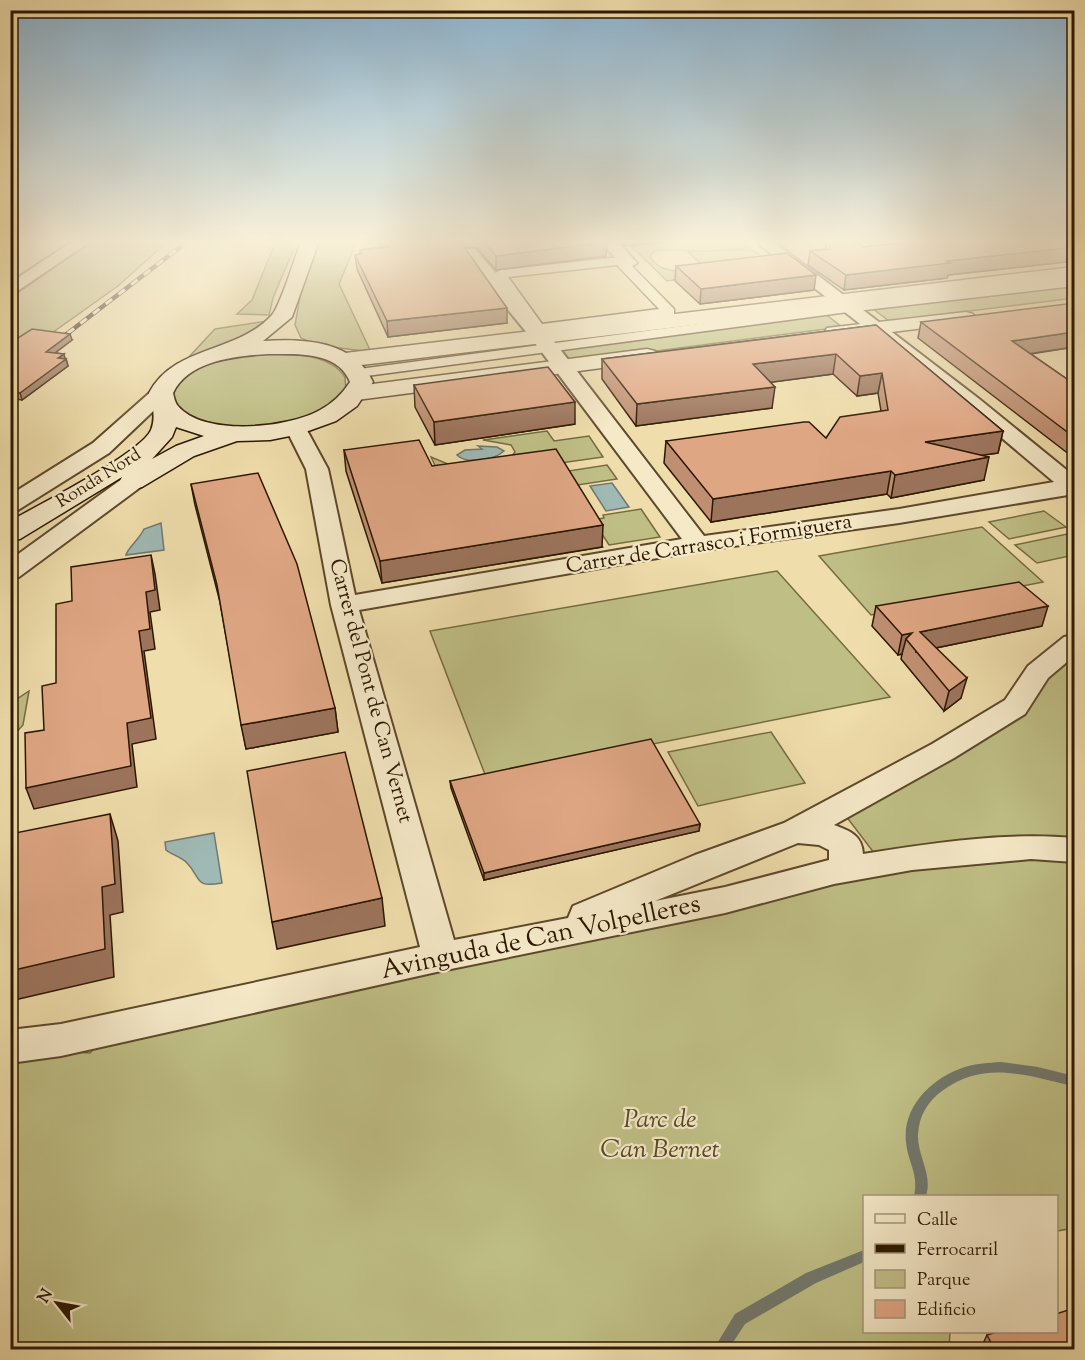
<svg xmlns="http://www.w3.org/2000/svg" width="1085" height="1360" font-family="'Sorts Mill Goudy',serif">
<rect width="100%" height="100%" fill="#efddab"/>
<filter id="stains"><feTurbulence type="fractalNoise" baseFrequency=".00333" numOctaves="4"/><feColorMatrix values="0 0 0 0 .2 0 0 0 0 .09 0 0 0 0 .02 0 0 0 .5 -.17"/></filter>
<radialGradient id="worn" r=".72"><stop offset=".6" stop-color="#630" stop-opacity="0"/><stop offset="1" stop-color="#630" stop-opacity=".3"/></radialGradient>
<g fill="#bfbf85" stroke="#766b42" stroke-width="1.5">
<path d="M92,241H168L118,286L11,362L10,298Z"/>
<path d="M276,241H297L273,298L269,315L237,314L252,300Z"/>
<path d="M310,241H357L339,284L371,352L317,345L301,338L295,325Z"/>
<path d="M674,241H695L698,243L741,241L751,248L705,251L655,250L650,256C659,274 687,274 701,264L688,252C700,252 746,248 754,251C760,254 765,260 769,264L667,281L630,245Z"/>
<path d="M1074,277V298L889,321L864,302Z"/>
<path d="M815,306L842,327L571,362L550,338Z"/>
<path d="M267,321L235,340L187,359L215,329Z"/>
<path d="M282,353C303,355 332,357 345,377L346,391C340,396 335,403 329,407C296,431 205,438 177,405C173,401 173,394 176,388C193,358 251,355 282,353Z"/>
<path d="M547,431L554,441L589,436L603,457L442,480L431,457L455,467L510,458L515,452L511,445L483,440Z"/>
<path d="M607,465L617,479L571,486L562,472Z"/>
<path d="M641,509L660,537L609,545L593,520L604,518L603,515Z"/>
<path d="M1044,511L1066,527L1009,539L989,522Z"/>
<path d="M982,527L1043,582L871,615L819,556Z"/>
<path d="M1072,533L1074,535V555L1037,563L1015,545Z"/>
<path d="M777,571L890,697L486,777L430,631Z"/>
<path d="M1074,648V1228L1057,1231L1056,1196H864V1332H950L949,1349L11,1350V1048L90,1053L112,1029L881,862L839,807L1014,706Z"/>
<path d="M29,691L23,725L11,738V703Z"/>
<path d="M771,732L805,783L698,806L668,752Z"/>
</g>
<g fill="#9fb9b5" stroke="#71786d" stroke-width="1.5">
<path d="M478,446L497,447L504,451C494,460 467,465 457,455L465,450L482,449Z"/>
<path d="M612,483L629,507L606,511L590,486Z"/>
<path d="M161,523L164,550L126,555C128,547 139,540 144,529Z"/>
<path d="M214,833L222,883C194,888 202,879 187,863C182,857 172,855 166,850L165,842Z"/>
</g>
<g fill="none" stroke-linecap="round" stroke-linejoin="round">
<g fill="#71786d" fill-rule="evenodd">
<path d="M1001,1062L1038,1067L1074,1076V1086C1027,1076 985,1059 942,1091C928,1101 919,1116 918,1134C917,1156 933,1174 926,1196H914C919,1173 908,1164 906,1142C902,1106 933,1077 965,1067C977,1063 989,1063 1001,1062Z"/>
<path d="M864,1250V1262L816,1283L745,1324L728,1350H713L735,1314L806,1273Z"/>
</g>
<defs>
<g id="pedestrian">
<path d="M620,257L624,258L674,309V315L538,332L533,331L494,274L500,270ZM617,265L659,309L542,324L508,277Z"/>
<path d="M1074,278V286L848,312L359,377L352,373L359,369L848,304Z"/>
</g>
<g id="minor">
<path d="M73,241H91L10,296V283Z"/>
<path d="M600,241H617L637,263L629,268L623,266Z"/>
<path d="M755,241H773L978,398L1074,476V494L899,523L698,551L359,610L454,940L568,918L573,906L695,855L784,823L932,744L1005,700L1028,666L1064,637L1074,635V656L1048,678L1025,714L954,758L834,825C850,831 862,835 863,854C932,843 1005,832 1074,838V862L1031,859L912,870L834,884L725,913L441,971L61,1056L10,1063V1030L61,1024L420,947L331,605L306,469L285,427L289,423H303L328,469L355,595L682,539L532,339L463,255L461,252L463,249H475L546,331L704,536L899,509L1054,482L964,406ZM798,843L819,845L829,850V860L725,887L655,901Z"/>
<path d="M161,387L168,389L171,393L168,397L109,453L18,510L10,512V495L93,443L154,389Z"/>
<path d="M134,474L142,476L145,481L142,486L19,577L10,579V560L126,476Z"/>
</g>
<g id="tertiary">
<path d="M1074,267V279L345,367L337,365L334,360L337,355L345,353Z"/>
<path d="M966,312L973,314L976,318L973,322L835,339L827,338L824,333L827,328L835,327Z"/>
<path d="M647,349L655,351L658,356L655,361L357,400L349,398L345,393L349,388L357,386Z"/>
</g>
<path id="secondary" d="M301,241H319L292,317L263,341C304,338 355,341 373,382L357,406L336,421L300,434L270,440L237,441L194,456L142,487L133,489L124,487L120,481L122,477L20,539L10,541V521C37,506 141,453 151,430C156,418 153,405 149,393C174,345 238,353 272,315C281,304 295,257 301,241ZM268,354C297,354 338,351 350,382C342,394 333,403 320,410C289,428 204,437 178,406C175,403 174,397 173,393C189,360 237,356 268,354ZM176,427L204,436L176,446L152,459L172,437Z"/>
</defs>
<use href="#pedestrian" stroke="#5d482b" stroke-width="3"/>
<use href="#minor" stroke="#5d482b" stroke-width="4"/>
<use href="#tertiary" stroke="#5d482b" stroke-width="3"/>
<use href="#secondary" stroke="#2c1700" stroke-width="3"/>
<use href="#pedestrian" fill="#f5e9c8" fill-rule="evenodd"/>
<use href="#minor" fill="#f5e9c8" fill-rule="evenodd"/>
<use href="#tertiary" fill="#f5e9c8" fill-rule="evenodd"/>
<use href="#secondary" fill="#f5e9c8" fill-rule="evenodd"/>
<defs>
<path id="rail" d="M55,343L188,241"/>
</defs>
<use href="#rail" stroke="#2c1700" stroke-width="4.5"/>
<use href="#rail" stroke="#f5e9c8" stroke-width="3" stroke-dasharray="8" stroke-linecap="butt"/>
</g>
<g fill="#c08f72" stroke="#2c1700" stroke-width="1.5">
<path d="M379,241H605L606,256L496,270L477,248L464,247L507,323L388,337L357,269L355,255L360,254V250L382,247Z"/>
<path d="M619,241H676L624,246Z"/>
<path d="M825,241H853L863,247L918,241H917H1074V261L948,275L947,278L844,290L808,265L810,251L826,249Z"/>
<path d="M676,266L814,290L700,304L675,281Z"/>
<path d="M921,322L1074,347L1031,354L1074,384V458L918,338Z"/>
<path d="M876,325L1003,431L998,453L980,455L984,480L891,498L887,494L711,522L664,463L666,441L826,438L881,411L878,393L857,396L833,374L771,382L772,408L636,426L602,379V359Z"/>
<path d="M72,340L55,353L64,354L65,359H66L68,366L22,400L10,398V343Z"/>
<path d="M414,385L575,424L435,445L415,407Z"/>
<path d="M344,450L432,466L602,547L382,583L346,471Z"/>
<path d="M191,484L335,708L338,732L246,749L220,602L195,505Z"/>
<path d="M876,606L1042,626L936,648L961,698L944,711L901,659L902,654L898,655L872,626Z"/>
<path d="M450,781L700,824L699,831L484,880L451,788Z"/>
<path d="M987,1335L1074,1350H980Z"/>
</g>
<g fill="#9c745c" stroke="#2c1700" stroke-width="1.5">
<path d="M625,241H676L624,246Z"/>
<path d="M607,242L606,256L496,270V256Z"/>
<path d="M1074,247V261L948,275L947,278L844,290L846,275L947,261Z"/>
<path d="M816,275L814,290L700,304L701,289Z"/>
<path d="M507,308V323L388,337L387,321Z"/>
<path d="M1074,332V347L1008,357L1012,341Z"/>
<path d="M70,334L72,340L47,359L46,352Z"/>
<path d="M64,354L65,360L66,359L68,366L22,400L20,393Z"/>
<path d="M836,354L833,374L751,385L753,364Z"/>
<path d="M882,373L878,393L857,396L860,376Z"/>
<path d="M775,387L772,408L636,426L637,404Z"/>
<path d="M575,402V424L435,445L434,422Z"/>
<path d="M1003,431L998,453L920,464L925,442Z"/>
<path d="M989,457L984,480L891,498L895,475Z"/>
<path d="M891,471L887,494L711,522L713,499Z"/>
<path d="M603,525L602,547L382,583L380,561Z"/>
<path d="M151,555L155,574L160,610L150,612L155,649L144,651L156,739L132,744L137,787L34,809L26,788L127,723L139,631Z"/>
<path d="M1048,606L1042,626L916,652L920,632Z"/>
<path d="M912,633L906,639L902,654L898,655L902,635Z"/>
<path d="M967,678L961,698L944,711L949,691Z"/>
<path d="M335,708L338,732L246,749L241,725Z"/>
<path d="M110,814L118,841L123,912L110,915L114,977L10,1001V971L102,887Z"/>
<path d="M700,824L699,831L484,880V873Z"/>
<path d="M382,898L385,926L277,949L272,922Z"/>
</g>
<g fill="#dfa684" stroke="#2c1700" stroke-width="1.5">
<path d="M385,241H460L507,308L387,321L355,255L362,254L360,250L389,247Z"/>
<path d="M483,241H605L607,242L496,256Z"/>
<path d="M829,241H853L863,247L923,241H1074V247L947,261L950,263L846,275L810,251L830,249Z"/>
<path d="M787,253L816,275L701,289L676,266Z"/>
<path d="M1074,303V332L1012,341L1074,384V437L921,322Z"/>
<path d="M876,325L1003,431L925,442L989,457L895,475L891,471L713,499L666,441L804,422H809L826,438L840,417L888,410L882,373L860,376L836,354L753,364L775,387L637,404L602,359Z"/>
<path d="M32,329L70,334L46,352L64,354L58,358L66,359L20,393L10,391V343Z"/>
<path d="M548,367L575,402L434,422L414,385Z"/>
<path d="M419,440L432,466L556,449L603,525L380,561L344,450Z"/>
<path d="M258,473L297,564L335,708L241,725L217,585L191,484Z"/>
<path d="M151,555L155,590L146,592L150,629L139,631L151,718L127,723L131,766L26,788L25,733L44,730L42,686L56,683V604L72,601L71,567Z"/>
<path d="M1019,582L1048,606L920,632L967,678L949,691L906,639L912,633L902,635L876,606Z"/>
<path d="M651,739L700,824L484,873L450,781Z"/>
<path d="M345,752L382,898L272,922L247,771Z"/>
<path d="M110,814L115,884L102,887L105,949L10,971V834Z"/>
<path d="M1074,1308V1350H995L987,1335L997,1332H1056V1314Z"/>
</g>
<linearGradient id="sky" x2="0" y2="1"><stop stop-color="#8bb6d4"/><stop offset="0.56" stop-color="#f8f0d9"/><stop offset="1" stop-color="#f8f0d9" stop-opacity="0"/></linearGradient>
<rect width="1085" height="431" fill="url(#sky)"/>
<g text-anchor="middle" dominant-baseline="central" stroke-width="4.5" stroke-linejoin="round" paint-order="stroke">
<g font-size="18" fill="#2c1700" stroke="#f5e9c8">
<text transform="translate(99 479) rotate(-32)">Ronda Nord</text>
</g>
<g font-size="21" fill="#2c1700" stroke="#f5e9c8">
<text transform="translate(709 545) rotate(-9)">Carrer de Carrasco i Formiguera</text>
<text transform="translate(370 691) rotate(75)">Carrer del Pont de Can Vernet</text>
</g>
<g font-size="26" fill="#2c1700" stroke="#f5e9c8">
<text transform="translate(541 938) rotate(-12)">Avinguda de Can Volpelleres</text>
</g>
<g font-size="26" font-style="italic" fill="#584928" stroke="#f5e9c8">
<text x="660" y="1120">Parc de<tspan x="660" dy="30">Can Bernet</tspan></text>
</g>
</g>
<rect width="1085" height="1360" fill="none" stroke="#efddab" stroke-width="36"/>
<rect x="12" y="12" width="1061" height="1336" fill="none" stroke="#2c1700" stroke-width="3"/>
<rect x="18" y="18" width="1049" height="1324" fill="none" stroke="#2c1700" stroke-width="1.5"/>
<rect x="863" y="1195" width="195" height="138" fill="#f5e9c8" stroke="#a59578" stroke-width="1.5"/>
<rect x="875" y="1214" width="30" height="9" fill="#f5e9c8" stroke="#a59578" stroke-width="1.5"/>
<text x="917" y="1225" font-size="18" fill="#2c1700">Calle</text>
<rect x="875" y="1244" width="30" height="9" fill="#2c1700" stroke="#a59578" stroke-width="1.5"/>
<text x="917" y="1255" font-size="18" fill="#2c1700">Ferrocarril</text>
<rect x="875" y="1270" width="30" height="18" fill="#bfbf85" stroke="#a59578" stroke-width="1.5"/>
<text x="917" y="1285" font-size="18" fill="#2c1700">Parque</text>
<rect x="875" y="1300" width="30" height="18" fill="#dfa684" stroke="#a59578" stroke-width="1.5"/>
<text x="917" y="1315" font-size="18" fill="#2c1700">Edificio</text>
<g transform="translate(57 1303) rotate(301)" stroke="#f5e9c8" stroke-width="4.5" paint-order="stroke">
<path d="M0-4.5L10 22L0 15L-10 22Z" fill="#2c1700"/>
<text y="-9" font-size="16" font-weight="bold" text-anchor="middle" fill="#2c1700">N</text>
</g>
<rect width="100%" height="100%" filter="url(#stains)"/>
<rect width="100%" height="100%" fill="url(#worn)"/>
</svg>
